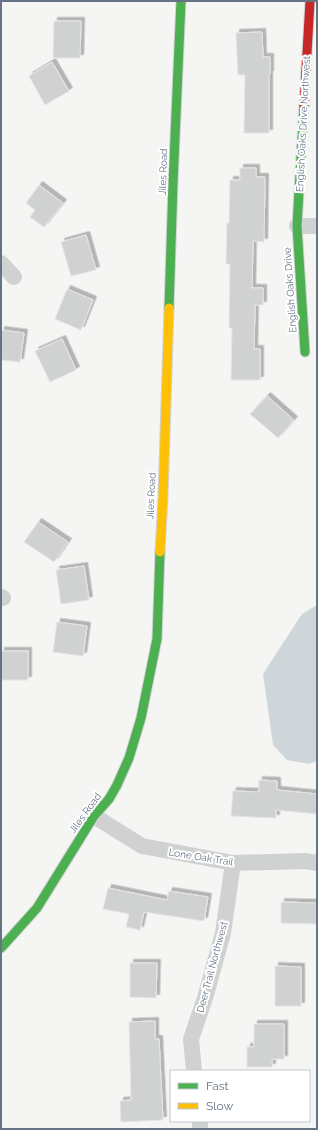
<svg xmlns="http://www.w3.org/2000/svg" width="318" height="1130" font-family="Raleway,sans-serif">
<defs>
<filter id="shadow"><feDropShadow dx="3.5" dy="-3.5" stdDeviation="0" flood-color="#0004"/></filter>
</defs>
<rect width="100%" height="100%" fill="#f5f6f4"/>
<path fill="#cfd6da" d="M317,605V761L309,764L287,760L273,745L263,674L302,614Z"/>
<g fill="#d0d1d1" stroke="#e4e5e4" filter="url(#shadow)">
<path d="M54,21H81L80,58H53Z"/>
<path d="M262,32L263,57H270V74H269V133H244L245,75H238L236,33Z"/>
<path d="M52,62L69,91L45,105L29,76Z"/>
<path d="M240,168H256V177H265L264,242L253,241L252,288H263V305H255L254,349H260V380H231L232,328H229L230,264H226L227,223H229L230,180H240Z"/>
<path d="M39,185L63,203L44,227L30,217L35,210L26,203Z"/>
<path d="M86,235L96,270L71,276L61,242Z"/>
<path d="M67,289L93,300L81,330L55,319Z"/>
<path d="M1,330L24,333L20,362L1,360Z"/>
<path d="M62,339L76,370L50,382L35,351Z"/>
<path d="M267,396L294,420L278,438L250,414Z"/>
<path d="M38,522L68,542L54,562L24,542Z"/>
<path d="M84,566L89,600L61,604L56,570Z"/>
<path d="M57,622L87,626L83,656L53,652Z"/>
<rect x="1" y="651" width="27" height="29"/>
<path d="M259,780L277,781V790L317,794V814L276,810V818L231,816L233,791L259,792Z"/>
<path d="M108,888L167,900L169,891L208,897L204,921L144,912L140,930L126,927L129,914L103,909Z"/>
<path d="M281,902L317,903V924L281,923Z"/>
<path d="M130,963H157L156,998L130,997Z"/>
<path d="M275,966L301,967V1006H275Z"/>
<path d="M155,1021V1039H159L163,1120L121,1122L120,1101L131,1100L129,1022Z"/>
<path d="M254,1024H284V1059H272V1067H247V1047H254Z"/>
</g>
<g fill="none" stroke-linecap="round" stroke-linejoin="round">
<defs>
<g id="fast">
<path d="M304,105L297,226L305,352"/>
<path d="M169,308L173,183L181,1"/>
<path d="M1,948L37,908L94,816L109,799L117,785L129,758L141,718L157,639L160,552"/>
</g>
<path id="slow" d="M160,552L163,497L169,308"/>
<path id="jam" d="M304,105L310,1"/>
</defs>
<use href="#fast" stroke="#d1d3d3" stroke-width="11"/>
<use href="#slow" stroke="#d1d3d3" stroke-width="11"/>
<use href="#jam" stroke="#d1d3d3" stroke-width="11"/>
<g stroke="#d0d1d1" stroke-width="16">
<path d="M297,226H317"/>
<path d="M1,263L14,277"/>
<path d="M1,597L3,598"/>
<path d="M94,816L142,846L233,863L305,861L317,863"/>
<path d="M194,1071L191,1039L205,998L223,933L233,863"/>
<path d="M200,1121V1129"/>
</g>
<use href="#fast" stroke="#4caf50" stroke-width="9"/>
<use href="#slow" stroke="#ffc107" stroke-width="9"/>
<use href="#jam" stroke="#c62828" stroke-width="9"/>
</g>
<g text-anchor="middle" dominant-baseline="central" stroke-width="4" stroke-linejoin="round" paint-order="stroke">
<g font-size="10" fill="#657385" stroke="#fff">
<text transform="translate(303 124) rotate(-87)">English Oaks Drive Northwest</text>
<text transform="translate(163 172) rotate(-88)">Jiles Road</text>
<text transform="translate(290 290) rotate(-94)">English Oaks Drive</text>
<text transform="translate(151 496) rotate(-87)">Jiles Road</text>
<text transform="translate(85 813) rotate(-54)">Jiles Road</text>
<text transform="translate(201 857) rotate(9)">Lone Oak Trail</text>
<text transform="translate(212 967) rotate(-75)">Deer Trail Northwest</text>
</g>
</g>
<rect width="318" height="1130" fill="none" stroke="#657385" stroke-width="4"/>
<rect x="170" y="1070" width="140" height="52" fill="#ffffff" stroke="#c1c7ce"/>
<rect x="178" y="1083" width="20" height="6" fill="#4caf50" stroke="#c1c7ce"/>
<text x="206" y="1090" font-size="12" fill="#657385">Fast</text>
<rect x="178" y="1103" width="20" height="6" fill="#ffc107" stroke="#c1c7ce"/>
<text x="206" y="1110" font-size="12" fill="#657385">Slow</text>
</svg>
